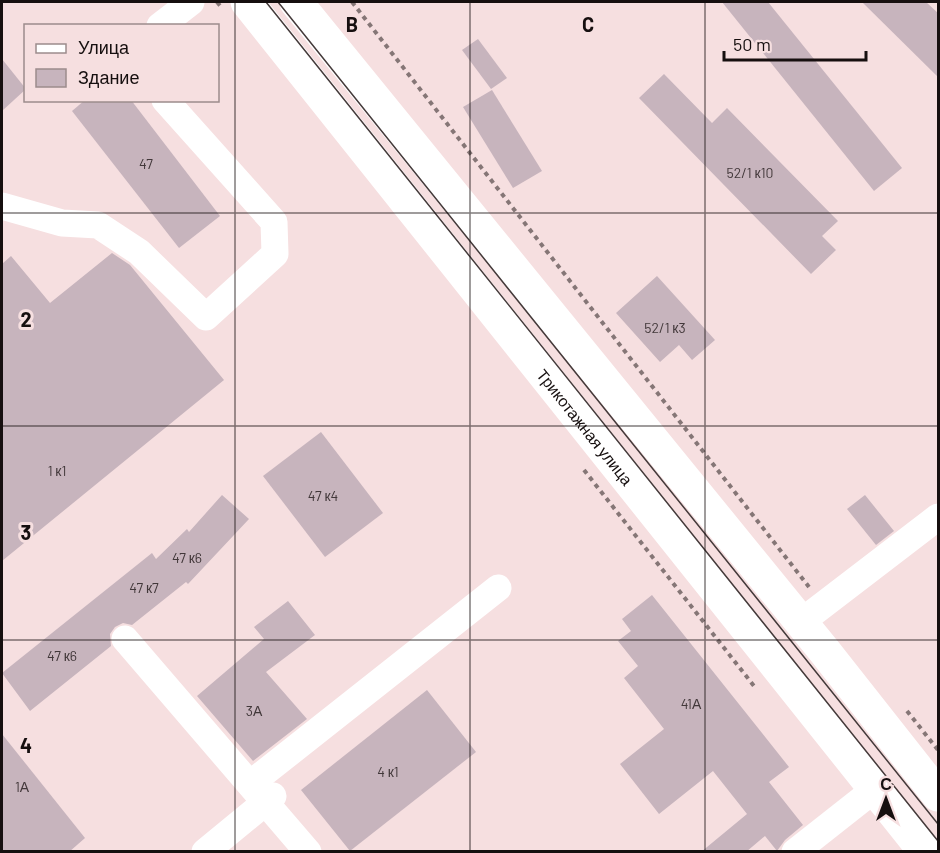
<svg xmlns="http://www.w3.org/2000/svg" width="940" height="853" font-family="Barlow,sans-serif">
<rect width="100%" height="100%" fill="#f6dfe0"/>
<g fill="#c7b4bd">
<path d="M722,2H768L902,168L874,191Z"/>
<path d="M862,2H926L939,14V78Z"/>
<path d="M478,39L507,78L491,89L462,50Z"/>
<path d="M2,59L26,89L2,111Z"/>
<path d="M664,74L712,123L727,108L838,221L822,236L836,250L811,274L639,98Z"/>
<path d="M492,90L542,171L513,188L463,107Z"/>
<path d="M85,100H131L220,216L179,248L72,111Z"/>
<path d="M112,253L130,265L224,380L2,561V264L11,256L50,303Z"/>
<path d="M657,276L715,340L692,360L679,345L660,362L616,313Z"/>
<path d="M321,432L383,513L325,557L263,476Z"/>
<path d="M222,495L249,519L188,584L186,582L132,625L123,623L115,627L110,634L111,646L30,711L2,673L152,553L156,559L187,529L189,532Z"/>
<path d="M865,495L894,531L876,545L847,509Z"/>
<path d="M652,595L789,767L769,782L803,825L785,840L777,851L765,836L746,852H701L747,814L713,771L659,814L620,764L664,729L624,678L638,666L618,641L631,631L622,619Z"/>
<path d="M288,601L315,635L266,672L307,719L253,761L197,696L264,639L254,627Z"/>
<path d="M427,690L476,752L350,851L301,790Z"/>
<path d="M2,734L85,838L69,852H2Z"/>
</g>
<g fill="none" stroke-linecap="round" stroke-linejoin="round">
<g stroke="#857676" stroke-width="4" stroke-dasharray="4.5 4.5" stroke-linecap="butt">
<path d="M217,2L222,8"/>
<path d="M352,2L809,587"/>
<path d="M584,470L754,686"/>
<path d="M907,711L938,750"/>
</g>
<g stroke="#fff" stroke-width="27">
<path d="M160,26L191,2"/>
<path d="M2,206L62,223L98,225L139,252L206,317L275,254L274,222L165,100"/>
<path d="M801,622L938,517"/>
<path d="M125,639L308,852"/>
<path d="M250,784L498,588"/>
<path d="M205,852L273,796"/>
<path d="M795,852L875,789"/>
</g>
<g stroke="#fff" stroke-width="33">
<path id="s1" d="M247,2L925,852"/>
<path d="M296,2L826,653L938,795"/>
</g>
<g stroke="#443a3a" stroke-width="1.5">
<path d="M266,2L938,841"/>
<path d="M278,2L938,824"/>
</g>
</g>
<path fill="none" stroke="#160f0f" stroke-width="1.5" stroke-opacity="0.55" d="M235,2V852M470,2V852M705,2V852M2,213H938M2,426H938M2,640H938"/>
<g text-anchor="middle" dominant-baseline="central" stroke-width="6" stroke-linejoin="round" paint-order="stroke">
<g font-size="14" fill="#42383a">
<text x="146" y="163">47</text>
<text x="750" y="172">52/1 к10</text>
<text x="665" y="327">52/1 к3</text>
<text x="57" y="470">1 к1</text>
<text x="323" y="495">47 к4</text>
<text x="187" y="557">47 к6</text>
<text x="144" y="587">47 к7</text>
<text x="62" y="655">47 к6</text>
<text x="691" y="703">41А</text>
<text x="254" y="710">3А</text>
<text x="388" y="771">4 к1</text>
<text x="22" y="786">1А</text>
</g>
<g font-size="16" fill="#160f0f" stroke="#f6dfe0">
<text stroke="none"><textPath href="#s1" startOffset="543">Трикотажная улица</textPath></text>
</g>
</g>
<g font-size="20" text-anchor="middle" font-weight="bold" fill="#160f0f" stroke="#f6dfe0" stroke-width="6" stroke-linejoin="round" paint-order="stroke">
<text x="352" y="32">B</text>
<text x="588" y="32">C</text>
<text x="26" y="327">2</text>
<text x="26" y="540">3</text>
<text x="26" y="753">4</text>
</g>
<rect width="940" height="853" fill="none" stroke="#160f0f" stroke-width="6"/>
<rect x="24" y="24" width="195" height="78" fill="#f6dfe0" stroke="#9c8c8c" stroke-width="1.5"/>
<rect x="36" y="44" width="30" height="9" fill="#ffffff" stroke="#9c8c8c" stroke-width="1.5"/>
<text x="78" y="54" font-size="18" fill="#160f0f">Улица</text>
<rect x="36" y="69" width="30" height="18" fill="#c7b4bd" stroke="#9c8c8c" stroke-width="1.5"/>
<text x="78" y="84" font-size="18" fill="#160f0f">Здание</text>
<g transform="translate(886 799)" stroke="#f6dfe0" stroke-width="4.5" paint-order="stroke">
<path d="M0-4.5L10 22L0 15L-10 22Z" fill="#160f0f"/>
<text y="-9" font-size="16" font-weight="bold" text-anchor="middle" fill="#160f0f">С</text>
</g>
<path d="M724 51v9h142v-9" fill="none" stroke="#160f0f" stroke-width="3"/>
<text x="733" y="51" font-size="18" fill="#160f0f" stroke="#f6dfe0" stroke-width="4.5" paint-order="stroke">50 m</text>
</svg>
